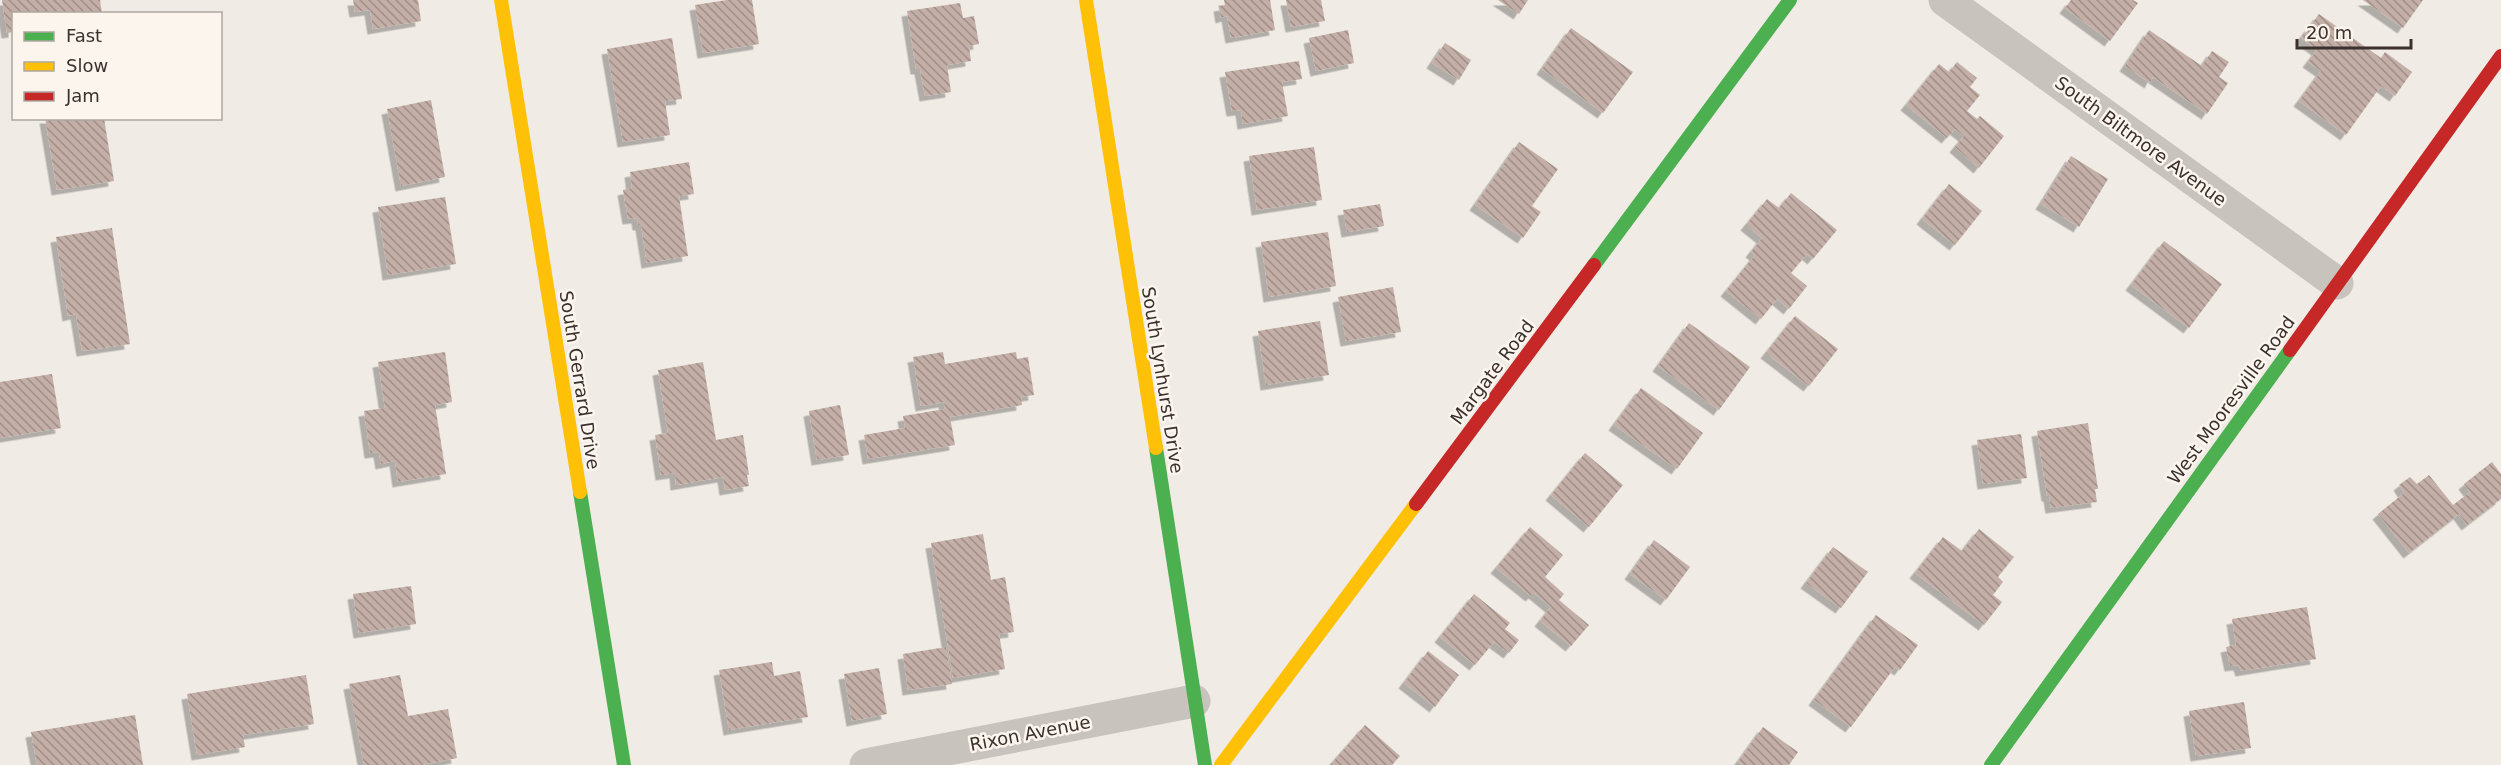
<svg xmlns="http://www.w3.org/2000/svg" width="2501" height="765" font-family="'DejaVu Sans',sans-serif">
<defs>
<pattern id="building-back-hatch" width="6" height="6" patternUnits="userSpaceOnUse" patternTransform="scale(1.5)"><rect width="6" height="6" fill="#c3afa7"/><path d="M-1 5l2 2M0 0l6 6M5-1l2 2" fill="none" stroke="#a08f88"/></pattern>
<filter id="shadow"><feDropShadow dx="-5.5" dy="5.5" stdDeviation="0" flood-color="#0004"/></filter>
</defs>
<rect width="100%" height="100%" fill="#f0ebe5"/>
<g fill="url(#building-back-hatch)" filter="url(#shadow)">
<path d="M2,0H100L102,14H14V32L7,33Z"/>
<path d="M353,0H418L421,21L373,29L370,10L355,12Z"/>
<path d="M727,0H752L759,44L703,53L695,5Z"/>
<path d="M1224,0H1270L1275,30L1231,38L1227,16L1221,18L1219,6L1225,5Z"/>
<path d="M1286,0H1321L1325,21L1291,27Z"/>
<path d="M1498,0H1528L1519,14Z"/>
<path d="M2071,0H2133L2138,3L2110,41L2065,8Z"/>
<path d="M2363,0H2423L2403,28Z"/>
<path d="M960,3L963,18L974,16L979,44L969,46L971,61L947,65L951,92L925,96L920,69H916L907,11Z"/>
<path d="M2319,14L2381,58L2385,52L2412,72L2395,96L2381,86L2346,135L2299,101L2321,71L2308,62L2317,50L2301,38Z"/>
<path d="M1571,28L1633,72L1603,113L1542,69Z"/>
<path d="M1348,30L1354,63L1316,71L1309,38Z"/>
<path d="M2149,30L2202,66L2212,51L2229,62L2219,77L2228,83L2207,114L2153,77L2150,83L2125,66Z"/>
<path d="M672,38L682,99L665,101L670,135L623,142L607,49Z"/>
<path d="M1445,43L1471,60L1459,80L1432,63Z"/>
<path d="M1299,61L1302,79L1282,82L1288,116L1243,124L1241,110L1232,111L1225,72Z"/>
<path d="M1957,62L1977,78L1970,87L1980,95L1967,111L1977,119L1980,116L2004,136L1979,168L1955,147L1964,136L1955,129L1947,138L1906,105L1939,64L1949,72Z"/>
<path d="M431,100L445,177L401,186L387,109Z"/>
<path d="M45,118H104L114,181L57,190Z"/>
<path d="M1519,142L1558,169L1532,206L1541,212L1523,238L1475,205Z"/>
<path d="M1314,147L1322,200L1257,210L1249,156Z"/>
<path d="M2071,156L2108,179L2079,227L2041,204Z"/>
<path d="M689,162L694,194L679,196L688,256L647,263L641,225H638L637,218L628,219L623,190L632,188L630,172Z"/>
<path d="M1949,184L1982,211L1955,245L1922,219Z"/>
<path d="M1791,193L1837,230L1813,259L1807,254L1791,273L1807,286L1789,309L1777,299L1761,319L1726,291L1755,255L1751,252L1762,238L1746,225L1767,199L1779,208Z"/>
<path d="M445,197L456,264L388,275L378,207Z"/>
<path d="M1380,204L1384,226L1347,232L1343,210Z"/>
<path d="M112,228L130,344L82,351L76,314L68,316L56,237Z"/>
<path d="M1328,232L1336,286L1269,297L1261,242Z"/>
<path d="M2164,241L2222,284L2189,328L2131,285Z"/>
<path d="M1393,287L1401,332L1346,341L1338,297Z"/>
<path d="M1795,316L1838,349L1809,386L1766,353Z"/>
<path d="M1320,321L1329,375L1266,385L1258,331Z"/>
<path d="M1689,323L1750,367L1719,410L1658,366Z"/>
<path d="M445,352L452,402L435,405L446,474L398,482L395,461L381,464L379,452L370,453L364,411L385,408L378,362Z"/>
<path d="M943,352L945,364L1016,352L1017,359L1028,357L1034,395L1021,397L1022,405L950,417L955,445L868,459L864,435L905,428L903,416L945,409L944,402L921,406L913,357Z"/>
<path d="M703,362L716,440L743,435L749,475H747L749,486L725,490L723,477L676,485L675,473L661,475L655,435L668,433L658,370Z"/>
<path d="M52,374L61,428L0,438V382Z"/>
<path d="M1641,388L1703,433L1677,469L1614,425Z"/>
<path d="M840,405L849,455L817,460L809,411Z"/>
<path d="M2088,423L2098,489H2095L2097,502L2051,508L2049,496H2047L2037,431Z"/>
<path d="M2021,434L2027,478L1983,484L1977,440Z"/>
<path d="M1585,453L1623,485L1589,527L1551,495Z"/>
<path d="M2492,462L2501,474V499L2467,525L2459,514L2409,553L2378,514L2404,493L2399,485L2410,477L2417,484L2429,475L2453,505L2470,492L2464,484Z"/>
<path d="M1530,527L1563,555L1545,577L1564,594L1559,600L1589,625L1571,646L1540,621L1551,607L1534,593L1531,596L1496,568Z"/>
<path d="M1979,529L2014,557L1998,577L2003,582L1993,595L2002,602L1984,625L1915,573L1943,537L1962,551Z"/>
<path d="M983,534L991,580L1005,577L1014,632L999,634L1005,669L953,678L931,543Z"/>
<path d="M1654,540L1690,567L1666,600L1630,574Z"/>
<path d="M1833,547L1868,572L1841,608L1806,583Z"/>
<path d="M411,586L416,624L359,633L353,594Z"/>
<path d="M1474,594L1510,623L1505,629L1519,640L1509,653L1494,642L1475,665L1440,637Z"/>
<path d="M2307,607L2316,659L2241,671L2239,665L2230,666L2226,647L2236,645L2232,619Z"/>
<path d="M1876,615L1918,645L1900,670L1895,667L1851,727L1814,700Z"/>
<path d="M946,647L952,684L908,690L903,654Z"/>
<path d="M1428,651L1459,675L1435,707L1404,683Z"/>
<path d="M772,662L774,676L800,671L808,717L729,730L719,670Z"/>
<path d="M879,668L887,714L852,721L844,674Z"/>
<path d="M306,675L314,724L243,735L245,747L197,755L187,694Z"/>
<path d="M400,675L408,716L448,709L457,758L421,765H364L349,684Z"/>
<path d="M2244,702L2251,748L2196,756L2189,711Z"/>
<path d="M135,715L143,765H37L31,732Z"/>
<path d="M1365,725L1400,756L1392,765H1330Z"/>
<path d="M1763,727L1798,752L1789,765H1742L1738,762Z"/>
</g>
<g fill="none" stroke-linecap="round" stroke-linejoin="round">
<g stroke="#c9c3be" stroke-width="33">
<path d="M1945,0L2337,283"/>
<path d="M866,765L1194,701"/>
</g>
<g stroke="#4caf50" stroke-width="14">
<path d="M1594,265L1790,0"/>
<path d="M1156,448L1205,765"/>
<path d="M580,492L624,765"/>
<path d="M1991,765L2290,350"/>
</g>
<g stroke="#ffc107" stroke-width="14">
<path d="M501,0L580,492"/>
<path d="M1086,0L1156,448"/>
<path d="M1221,765L1416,504"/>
</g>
<g stroke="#c62828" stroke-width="14">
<path d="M2290,350L2501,56"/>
<path d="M1416,504L1594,265"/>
</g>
</g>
<g text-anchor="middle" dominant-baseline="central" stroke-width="5" stroke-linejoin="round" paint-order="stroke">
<g font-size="18" fill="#3b302b" stroke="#fbf5ee">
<text transform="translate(2141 141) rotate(36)">South Biltmore Avenue</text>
<text transform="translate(1492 372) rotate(-53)">Margate Road</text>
<text transform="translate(580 380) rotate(81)">South Gerrard Drive</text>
<text transform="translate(1163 380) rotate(81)">South Lynhurst Drive</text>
<text transform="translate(2231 400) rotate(-54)">West Mooresville Road</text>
<text transform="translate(1030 733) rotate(-11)">Rixon Avenue</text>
</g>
</g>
<rect x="12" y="12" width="210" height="108" fill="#fbf5ee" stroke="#aea6a0" stroke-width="1.5"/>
<rect x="24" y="32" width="30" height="9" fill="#4caf50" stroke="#aea6a0" stroke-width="1.5"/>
<text x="66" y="42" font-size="18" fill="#3b302b">Fast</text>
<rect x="24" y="62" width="30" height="9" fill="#ffc107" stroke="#aea6a0" stroke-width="1.5"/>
<text x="66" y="72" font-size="18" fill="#3b302b">Slow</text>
<rect x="24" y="92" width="30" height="9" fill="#c62828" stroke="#aea6a0" stroke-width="1.5"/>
<text x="66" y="102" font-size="18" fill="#3b302b">Jam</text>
<path d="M2297 39v9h114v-9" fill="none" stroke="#3b302b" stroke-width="3"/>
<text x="2306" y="39" font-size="18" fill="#3b302b" stroke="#fbf5ee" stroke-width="4.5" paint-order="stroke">20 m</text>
</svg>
